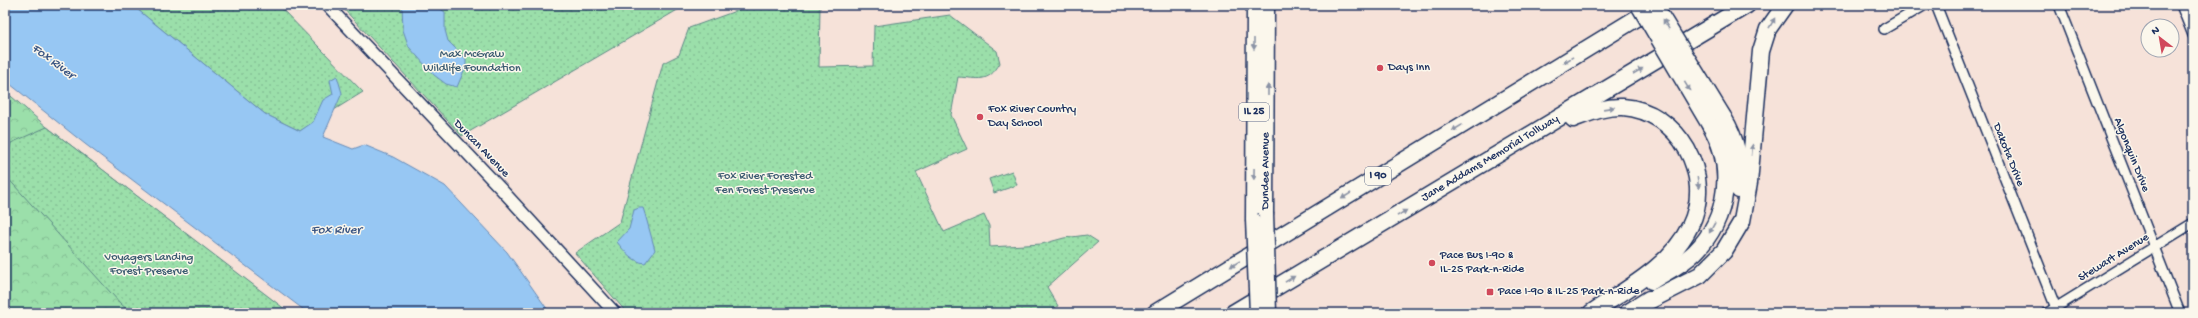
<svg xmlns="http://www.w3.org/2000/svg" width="2198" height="318" font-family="'Gochi Hand',sans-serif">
<defs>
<pattern id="forest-crowns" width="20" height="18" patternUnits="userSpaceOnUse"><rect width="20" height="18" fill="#9bdfaa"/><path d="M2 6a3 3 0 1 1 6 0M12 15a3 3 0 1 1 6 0" fill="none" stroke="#85c095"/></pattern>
<pattern id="park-dots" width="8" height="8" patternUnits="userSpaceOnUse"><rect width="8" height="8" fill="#9bdfaa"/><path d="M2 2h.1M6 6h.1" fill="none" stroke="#85c095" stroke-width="1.8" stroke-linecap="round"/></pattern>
</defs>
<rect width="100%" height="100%" fill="#f6e2d9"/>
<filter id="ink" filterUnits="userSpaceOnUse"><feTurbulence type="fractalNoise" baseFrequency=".025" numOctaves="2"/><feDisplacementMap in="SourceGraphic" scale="8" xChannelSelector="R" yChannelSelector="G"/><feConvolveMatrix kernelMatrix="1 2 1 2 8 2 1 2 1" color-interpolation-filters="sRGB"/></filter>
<g filter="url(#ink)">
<path fill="url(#forest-crowns)" stroke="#5b8784" d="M5,91L47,127L289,313H5Z"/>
<g fill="url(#park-dots)" stroke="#5b8784">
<path d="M132,5H278L363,92L300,131L265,114Z"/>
<path d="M340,5H686L462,136Z"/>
<path d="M746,5H820L819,67L873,66L874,26L950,15L997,51L1000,63C988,84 978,78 958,77L951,115L967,149L916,172L944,232L984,215L989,226L990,247L1042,244L1064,238L1087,235L1098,242L1047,287L1058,306L1046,313H627L575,253L620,222L663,63L679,55L689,28L744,8Z"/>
<path d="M47,127L290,313H131L120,303L5,175V166L11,143Z"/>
<path d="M1012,171L1017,185L994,193L989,179Z"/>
</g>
<g fill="#97c7f3" stroke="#658ab7">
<path d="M5,5H132L265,114L300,131L313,122L323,100L333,94L330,80L337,76L342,93L323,137L353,149L364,145L393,157L445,186L507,252L550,313H308L85,144L5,80Z"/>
<path d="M402,5H435L445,12V30L448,41L466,59V66L457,87L446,84L434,75L409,47L403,30Z"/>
<path d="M639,208H643L645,214L655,250L645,263C633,262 624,251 617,242L629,229L634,210Z"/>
</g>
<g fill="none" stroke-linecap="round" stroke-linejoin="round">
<defs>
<g id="minor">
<path d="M1936,5L2058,313"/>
<path d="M2059,5L2180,313"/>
<path d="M2181,5L2193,35"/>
<path d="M1884,29L1925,5"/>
<path d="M2047,313L2193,223"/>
</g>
<path id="tertiary" d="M327,5L501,189L615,313"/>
<g id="primary">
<path id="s1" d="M1266,213L1267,5"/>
<path d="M1253,220L1254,5"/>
</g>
<g id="motorway">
<path d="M1723,117C1736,138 1743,165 1739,190"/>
<path d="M1573,119C1589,113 1605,106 1623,107C1679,111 1715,176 1690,226C1671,266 1626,289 1591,313"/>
<path d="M1652,281C1666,272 1683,264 1695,252C1729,218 1735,165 1710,125"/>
<path d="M1641,305L1700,275L1724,251L1742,221L1749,183L1761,51L1768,29L1785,5"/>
<path d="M1155,313L1655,7"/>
<path id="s2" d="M1233,313L1747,5"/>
<path d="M1627,313L1649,299"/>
</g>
</defs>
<use href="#minor" stroke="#1b2f5e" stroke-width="12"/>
<use href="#tertiary" stroke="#1b2f5e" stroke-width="14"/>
<use href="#primary" stroke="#1b2f5e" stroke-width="17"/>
<use href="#motorway" stroke="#1b2f5e" stroke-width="19"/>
<use href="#minor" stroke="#fbf7ec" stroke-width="9"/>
<use href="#tertiary" stroke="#fbf7ec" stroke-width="11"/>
<use href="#primary" stroke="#fbf7ec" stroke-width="14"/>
<use href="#motorway" stroke="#fbf7ec" stroke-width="16"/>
<defs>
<g id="primary-bridge">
<path d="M1266,213L1269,313"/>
<path d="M1253,220L1257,313"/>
</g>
<g id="motorway-bridge">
<path d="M1639,5L1710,125"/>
<path d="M1654,5L1723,117"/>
</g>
</defs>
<use href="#primary-bridge" stroke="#1b2f5e" stroke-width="17" stroke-linecap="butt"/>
<use href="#motorway-bridge" stroke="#1b2f5e" stroke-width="19" stroke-linecap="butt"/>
<use href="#primary-bridge" stroke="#fbf7ec" stroke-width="14"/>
<use href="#motorway-bridge" stroke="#fbf7ec" stroke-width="16"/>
</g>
<defs><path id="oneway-solid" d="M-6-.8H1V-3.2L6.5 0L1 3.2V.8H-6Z"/></defs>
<g fill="#8b93a5">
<use href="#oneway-solid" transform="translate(1772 23) rotate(-60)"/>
<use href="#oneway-solid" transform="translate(1666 24) rotate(-121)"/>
<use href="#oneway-solid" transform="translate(1254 44) rotate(90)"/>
<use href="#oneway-solid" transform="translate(1568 60) rotate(148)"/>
<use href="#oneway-solid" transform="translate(1638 71) rotate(-31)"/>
<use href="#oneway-solid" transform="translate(1687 86) rotate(59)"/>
<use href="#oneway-solid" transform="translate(1268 90) rotate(-90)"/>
<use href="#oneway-solid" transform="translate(1609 108) rotate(-8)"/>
<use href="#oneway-solid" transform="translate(1457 128) rotate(148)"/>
<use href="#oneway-solid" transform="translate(1752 150) rotate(-85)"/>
<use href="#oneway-solid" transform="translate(1254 174) rotate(91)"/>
<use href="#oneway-solid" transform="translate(1698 183) rotate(84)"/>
<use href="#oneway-solid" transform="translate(1346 196) rotate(148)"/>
<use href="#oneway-solid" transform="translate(1402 213) rotate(-31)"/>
<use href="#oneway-solid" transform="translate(1712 228) rotate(119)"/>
<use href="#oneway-solid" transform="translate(1235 264) rotate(148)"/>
<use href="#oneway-solid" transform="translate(1290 279) rotate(-31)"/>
</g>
</g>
<g fill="#d1495b" stroke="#fbf7ec" stroke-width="1.5">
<circle cx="1380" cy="68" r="4"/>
<circle cx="980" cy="117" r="4"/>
<circle cx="1432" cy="263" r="4"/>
<rect x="1486" y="288" width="8" height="8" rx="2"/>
</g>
<g text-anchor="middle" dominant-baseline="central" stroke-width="3" stroke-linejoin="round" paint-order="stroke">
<g fill="#fbf7ec" stroke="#5e6b89" stroke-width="1">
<rect x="1239" y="103" width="30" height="18" rx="3"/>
<rect x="1365" y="167" width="26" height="18" rx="3"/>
</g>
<g font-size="11" font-weight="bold" fill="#1b2f5e">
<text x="1254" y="112">IL 25</text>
<text x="1378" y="176">I 90</text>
</g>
<g font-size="12" fill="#3b5b71" stroke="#fbf7ec">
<text x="472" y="55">Max McGraw<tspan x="472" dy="14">Wildlife Foundation</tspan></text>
<text x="765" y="177">Fox River Forested<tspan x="765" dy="14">Fen Forest Preserve</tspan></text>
<text x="149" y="258">Voyagers Landing<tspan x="149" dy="14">Forest Preserve</tspan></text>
</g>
<g font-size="12" fill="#1b2f5e" stroke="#fbf7ec" text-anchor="start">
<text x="1388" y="68">Days Inn</text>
<text x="988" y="110">Fox River Country<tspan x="988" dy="14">Day School</tspan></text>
<text x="1440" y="256">Pace Bus I-90 &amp;<tspan x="1440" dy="14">IL-25 Park-n-Ride</tspan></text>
<text x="1498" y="292">Pace I-90 &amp; IL-25 Park-n-Ride</text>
</g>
<g font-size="12" fill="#1b2f5e" stroke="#fbf7ec">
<text transform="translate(481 149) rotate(46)">Duncan Avenue</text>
<text transform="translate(2008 155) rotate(68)">Dakota Drive</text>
<text transform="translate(2131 155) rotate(68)">Algonquin Drive</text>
<text stroke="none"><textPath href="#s2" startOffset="300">Jane Addams Memorial Tollway</textPath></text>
<text stroke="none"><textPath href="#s1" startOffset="42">Dundee Avenue</textPath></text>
<text transform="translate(2114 258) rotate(-32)">Stewart Avenue</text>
</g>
<g font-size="13" font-style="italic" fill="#3a5583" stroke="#fbf7ec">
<text transform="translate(53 62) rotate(37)">Fox River</text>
<text x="336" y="230">Fox River</text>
</g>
</g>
<rect width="2198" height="318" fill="none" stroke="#fbf7ec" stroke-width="20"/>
<rect x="10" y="10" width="2178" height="298" fill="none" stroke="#1b2f5e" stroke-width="1.5" filter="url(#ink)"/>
<g transform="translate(2160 38) rotate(329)"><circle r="19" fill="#fbf7ec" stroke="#a1a7b3"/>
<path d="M0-3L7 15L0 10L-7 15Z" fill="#d1495b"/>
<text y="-6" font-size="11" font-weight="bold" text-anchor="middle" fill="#1b2f5e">N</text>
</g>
</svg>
